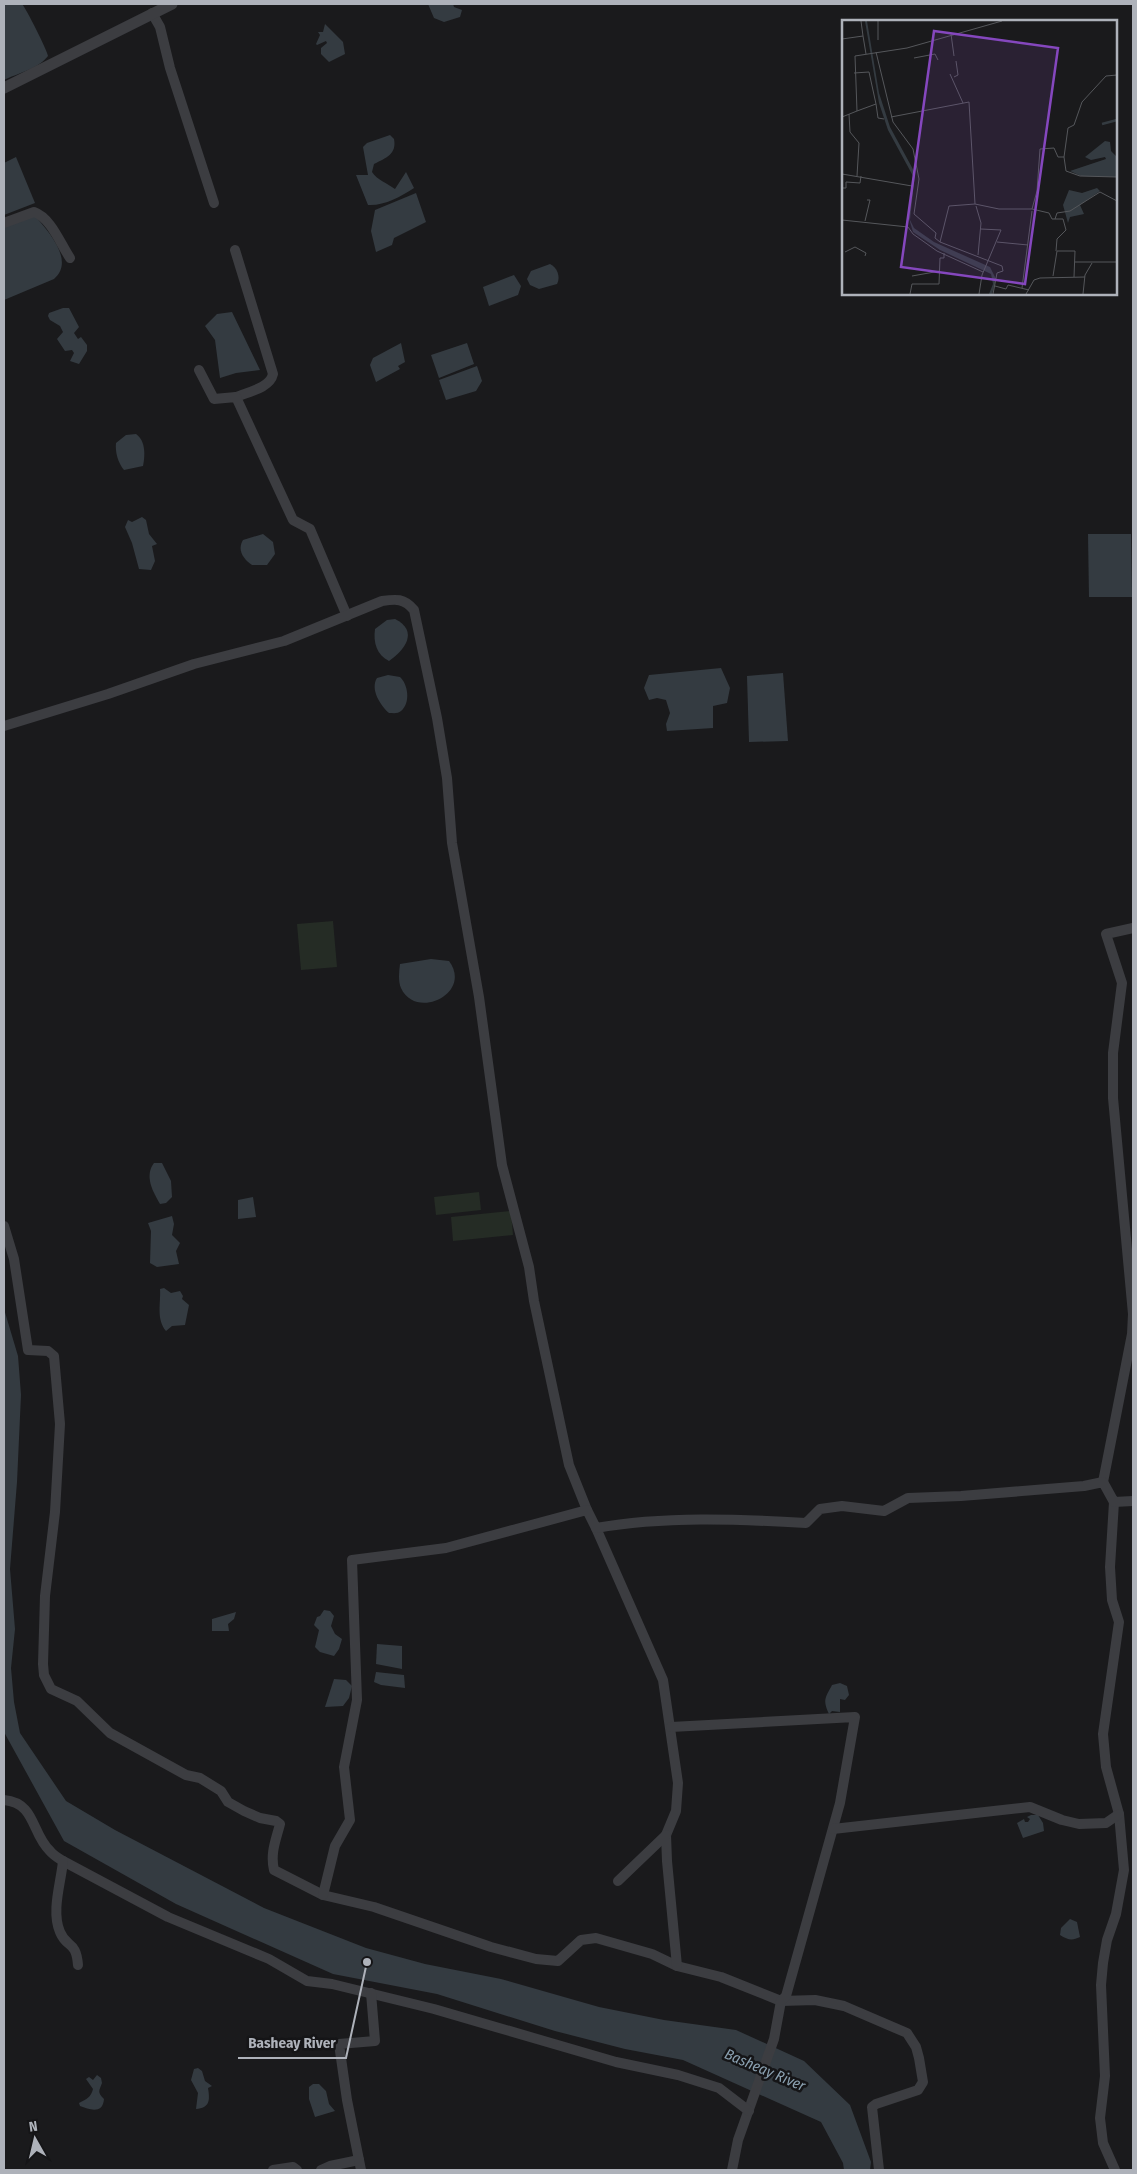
<svg xmlns="http://www.w3.org/2000/svg" width="1137" height="2174" font-family="'Fira Sans Condensed',sans-serif">
<rect width="100%" height="100%" fill="#1a1a1c"/>
<g fill="#252c25">
<path d="M333,921L337,967L301,970L297,924Z"/>
<path d="M479,1192L481,1210L436,1215L434,1197Z"/>
<path d="M511,1211L513,1235L453,1241L451,1217Z"/>
</g>
<g fill="#343b41">
<path d="M6,4H22C26,8 48,52 48,56C38,69 18,73 4,80V5Z"/>
<path d="M428,4H453L454,7L462,10L460,17L444,22L434,18Z"/>
<path d="M325,24L343,42L345,54L329,62L321,54V48L327,43L326,41L317,45L316,44L320,35L318,32H323Z"/>
<path d="M390,135L394,139C397,154 386,158 374,164L372,172C377,180 387,183 395,189L406,172L414,188C400,197 384,206 368,205L356,175H368L363,147L367,143Z"/>
<path d="M16,157L35,203L4,215V163Z"/>
<path d="M416,193L426,222L394,238L392,245L376,252L371,231L375,210Z"/>
<path d="M35,216C49,232 75,261 54,279L4,300V226Z"/>
<path d="M550,264C557,267 561,277 557,284L539,289L530,285L527,279L531,271Z"/>
<path d="M514,275L521,286L518,295L489,306L483,287Z"/>
<path d="M63,308H69L79,327L74,333L78,339L81,337L87,345V351L79,364L70,361L74,353L72,350L65,351L57,339L63,332L60,326L50,320L48,316L49,313Z"/>
<path d="M232,312L260,370L236,373L220,378L215,340L205,326L217,314Z"/>
<path d="M401,343L405,362L398,366L400,369L376,382L370,365L373,358Z"/>
<path d="M467,343L474,364L439,378L431,355Z"/>
<path d="M477,366L482,381L476,391L446,400L439,380Z"/>
<path d="M136,434C146,441 145,456 143,466L124,470C118,463 115,452 116,443L126,435Z"/>
<path d="M142,517L146,520L149,534L157,544L152,546L155,561L151,570L139,569L132,543L125,527L128,520L132,522Z"/>
<path d="M263,534L273,542L275,554L267,565H252C243,559 237,550 243,540Z"/>
<path d="M1088,534H1131L1132,597H1089Z"/>
<path d="M395,619C419,631 405,650 389,661C377,655 373,643 375,629L387,620Z"/>
<path d="M721,668L730,688L727,703L713,706V728L667,731L666,724L670,713L666,700L657,698L649,700L644,688L649,675Z"/>
<path d="M783,673L788,741L749,742L747,676Z"/>
<path d="M388,675L400,677C408,684 411,703 401,711C398,714 393,713 389,713C380,705 370,689 377,678Z"/>
<path d="M431,959L449,961C473,993 416,1021 401,988C398,981 399,972 400,964Z"/>
<path d="M154,1163H162L171,1181L172,1197L166,1203L160,1204C153,1192 144,1176 154,1163Z"/>
<path d="M253,1197L256,1217L238,1219V1200Z"/>
<path d="M172,1216L174,1224L172,1235L180,1243L176,1251L179,1264L157,1267L150,1263L151,1231L148,1223Z"/>
<path d="M164,1288L171,1293L180,1291L183,1296L182,1299L189,1305L185,1325L172,1326L166,1331C156,1319 161,1303 160,1289Z"/>
<path d="M4,1309L18,1356L21,1395L17,1482L10,1569L15,1629L11,1668L14,1702L20,1733L66,1801L115,1830L264,1908L366,1948L425,1964L501,1979L599,2007L664,2020L736,2030L804,2061L850,2105L871,2162L870,2170H844L843,2163L821,2122L683,2060L625,2049L555,2031L437,1994L333,1974L176,1904L64,1841L4,1732Z"/>
<path d="M324,1610L330,1611L334,1616L331,1626L335,1634L342,1639L339,1649L334,1656L320,1652L315,1647L319,1630L314,1625L317,1617L320,1616Z"/>
<path d="M236,1612L234,1619L228,1624L229,1631H212V1619Z"/>
<path d="M377,1644L402,1646V1669L376,1664Z"/>
<path d="M376,1672L404,1675L405,1688L381,1685L374,1682Z"/>
<path d="M334,1679L346,1680L352,1686L349,1698L343,1706L325,1707Z"/>
<path d="M840,1683L847,1686L849,1695L845,1700L840,1699V1712L832,1711L829,1714C822,1699 826,1697 832,1685Z"/>
<path d="M1031,1815H1038L1043,1823L1044,1831L1023,1838L1017,1823L1024,1819L1025,1822H1028L1030,1819L1027,1817Z"/>
<path d="M1070,1919L1077,1922L1080,1937C1072,1941 1068,1940 1060,1935L1061,1928Z"/>
<path d="M198,2068L202,2071L205,2081L212,2086L208,2088C210,2100 210,2108 196,2109L198,2093L191,2080L194,2069Z"/>
<path d="M97,2075L101,2078L102,2083C99,2091 97,2092 104,2099C103,2114 90,2110 80,2106L79,2103C87,2099 91,2097 93,2089L86,2079L89,2077L93,2080Z"/>
<path d="M313,2084H319L326,2091L329,2104L335,2111L315,2117L309,2099V2087Z"/>
</g>
<g fill="none" stroke-linecap="round" stroke-linejoin="round">
<g stroke="#3c3d41" stroke-width="10">
<path d="M152,13L160,27L170,68L214,203"/>
<path d="M4,223L34,212C51,218 60,243 70,258"/>
<path d="M235,250L273,374C270,388 248,392 236,397"/>
<path d="M199,370L214,399L236,397L293,520L310,529L347,616"/>
<path d="M4,726L108,694L194,664L284,641L382,601C396,599 404,598 414,610L437,718L447,778L452,843L479,997L502,1165L529,1267L534,1301L569,1465L587,1510"/>
<path d="M4,1226L14,1259L28,1350L48,1351L54,1356L60,1424L55,1512L45,1596L43,1664L44,1675L51,1689L77,1701L110,1733L186,1775L200,1778L221,1791L228,1802L244,1811L260,1818L276,1821L280,1824C276,1840 270,1853 274,1870L323,1895L374,1907L491,1947L536,1959L558,1961L581,1940L596,1938L652,1954L677,1966L721,1977L781,2001L815,2000L844,2006L907,2033L916,2047L919,2058L923,2082L918,2090L876,2104L872,2107L879,2170"/>
<path d="M1103,1482L1132,1334L1133,1314L1113,1098V1053L1122,983L1106,934L1133,928"/>
<path d="M1114,1502L1110,1567L1112,1600L1119,1622L1103,1734L1106,1767L1119,1814L1124,1870L1116,1914L1107,1940L1103,1963L1101,1985L1105,2076L1100,2118L1103,2143L1115,2170"/>
<path d="M596,1528L663,1680L678,1783L676,1811L666,1835L667,1861L677,1966"/>
<path d="M671,1727L855,1717L840,1803L786,1996L781,2001L774,2039L738,2140L732,2170"/>
<path d="M4,1800C36,1803 31,1833 50,1851C53,1855 58,1858 63,1861L168,1917L269,1959L307,1981L332,1984L434,2009L616,2062L678,2075L719,2088L749,2111"/>
<path d="M833,1829L1030,1807L1062,1820L1079,1824L1106,1823L1119,1814"/>
<path d="M63,1861C61,1883 51,1911 60,1932C67,1949 76,1940 78,1965"/>
<path d="M618,1881L666,1835"/>
<path d="M323,1895L335,1846L350,1820L344,1767L357,1700L352,1560L446,1548L587,1510L596,1528C664,1516 737,1519 806,1523L820,1509L842,1506L884,1511L908,1498L961,1496L1084,1486L1103,1482L1114,1502L1133,1501"/>
<path d="M273,2170L293,2167L297,2170"/>
<path d="M321,2170L330,2166L359,2160"/>
<path d="M361,2170L347,2100L339,2044L375,2041L371,1993"/>
</g>
<path stroke="#3c3d41" stroke-width="11" d="M4,88L172,4"/>
</g>
<g text-anchor="middle" dominant-baseline="central" stroke-width="5" stroke-linejoin="round" paint-order="stroke">
<g font-size="15" font-style="italic" fill="#8aa0b0" stroke="#151517">
<text transform="translate(765 2070) rotate(23)">Basheay River</text>
</g>
</g>
<g transform="translate(842 20)">
<rect width="275" height="275" fill="#1a1a1c"/>
<path d="M23,1H25L37,73L48,107L73,153L68,200L72,208L92,222L148,247L154,259L150,274H147L151,264L149,254L98,230L71,212L66,195L71,156L46,110L37,83ZM263,121L268,122L269,131L275,137L274,157L239,156L228,151L264,139L263,137L249,140L243,137ZM255,168L258,171L238,185L242,194L228,197L226,203L221,185L227,170L240,173Z" fill="#343b41"/>
<path fill="none" stroke="#343b41" stroke-width="2.5" d="M260,104L275,100"/>
<path fill="none" stroke="#55575b" stroke-width="1" d="M109,14L112,36M21,16L24,34M0,19L21,16L19,1M36,20V1M34,32L51,102L71,129L77,159L72,194L94,213L93,218L98,222L160,246L161,251L155,253L151,274M72,38L93,34L96,40M12,53L27,52L34,84M108,54L121,83M112,57L116,55L114,41M15,91L34,84L36,98L42,99M7,94L8,112L17,123L15,156M0,97L15,91L13,36L65,28L160,1M49,97L127,82L133,184M222,137L226,108L232,105L240,82L264,56L275,55M0,154L70,166M0,168H4V162L18,163L19,156M134,186L139,203L136,235M190,189L195,171L198,129L212,128L216,137H222L224,151L238,156L275,157M213,199H221L224,210L215,219L214,231M0,200L66,207L71,214L95,231L141,252M23,201L28,180H25M98,222L107,186L133,184L157,189H190L207,193L210,199H213L215,193L228,191L258,172L275,181M155,222L186,225M3,232L13,227L24,233L23,236M233,242H275M70,256L98,251M211,256L215,231H233L232,257M153,266L164,269L166,265L187,270M180,268L190,191M68,274L70,264H97L98,238H102V233M137,274L140,255L159,210L139,209M184,274L192,260L198,258L243,257M241,274L243,255L250,243"/>
<path fill="#8547be" fill-opacity="0.15" stroke="#8547be" stroke-width="2.5" d="M92,11L216,28L183,264L59,247Z"/>
<rect width="275" height="275" fill="none" stroke="#aeb2ba" stroke-width="2.5"/>
</g>
<path fill="none" stroke="#aeb2ba" stroke-width="2" d="M367 1962L346 2058H238"/>
<circle fill="#aeb2ba" stroke="#151517" stroke-width="2" cx="367" cy="1962" r="5"/>
<g font-size="15" text-anchor="middle" font-weight="bold" fill="#aeb2ba" stroke="#151517" stroke-width="5" stroke-linejoin="round" paint-order="stroke">
<text x="292" y="2048">Basheay River</text>
</g>
<rect width="1137" height="2174" fill="none" stroke="#aeb2ba" stroke-width="10"/>
<g transform="translate(35 2139) rotate(352)" stroke="#151517" stroke-width="4" paint-order="stroke">
<path d="M0-4L9 19L0 12L-9 19Z" fill="#aeb2ba"/>
<text y="-8" font-size="14" font-weight="bold" text-anchor="middle" fill="#aeb2ba">N</text>
</g>
</svg>
